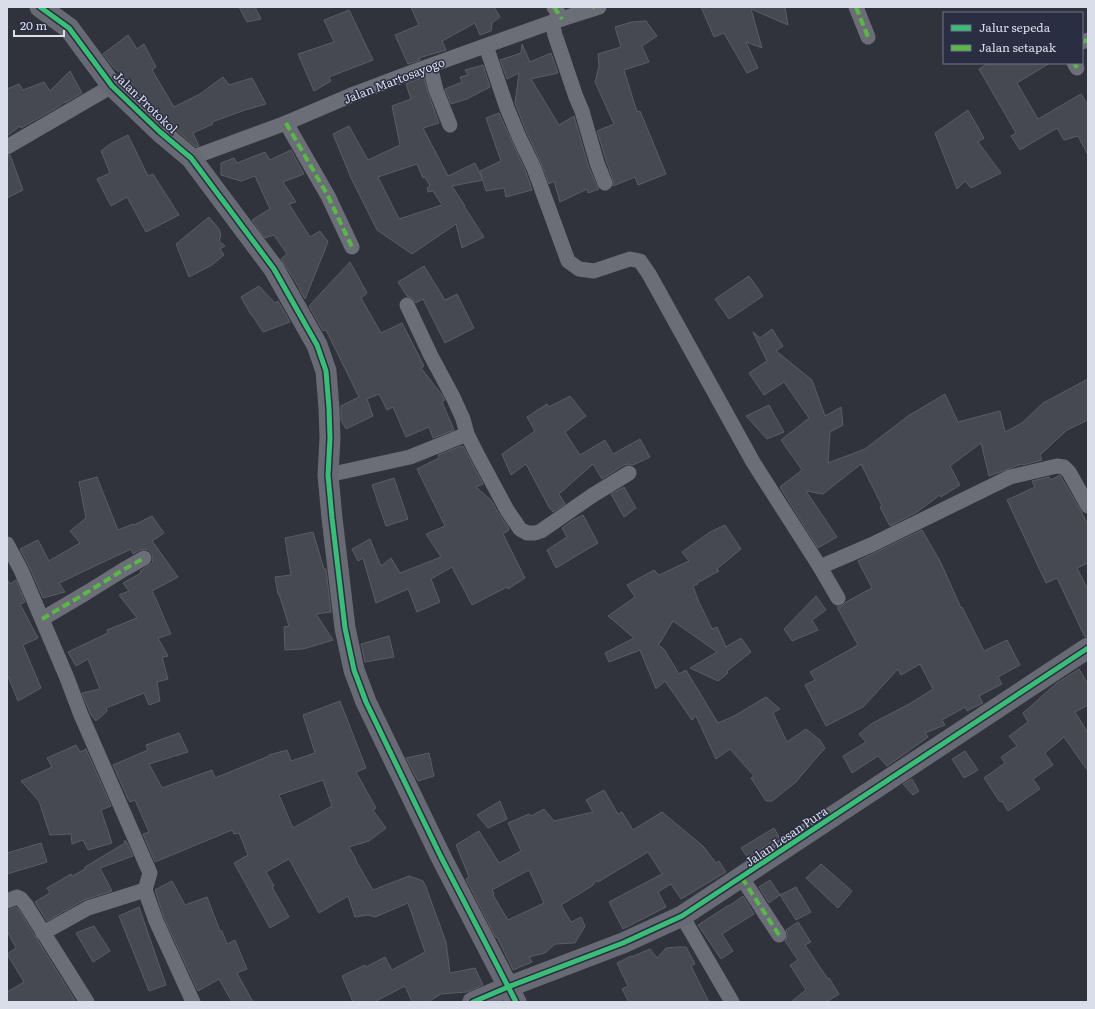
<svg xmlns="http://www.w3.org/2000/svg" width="1095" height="1009" font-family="Literata,serif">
<rect width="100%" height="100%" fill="#30323c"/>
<g fill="#474951" stroke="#5b5d66" fill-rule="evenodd">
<path d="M239,7H255L261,19L247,22Z"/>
<path d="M411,7H494L500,17L492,23L491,31L480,35L475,23L442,41L446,50L419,58L420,60L408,64L395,35L419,25Z"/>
<path d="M701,7H785L788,25L751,9L762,48L746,42L758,68L747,73L724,33L714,37Z"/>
<path d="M349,10L373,60L329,77L331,81L314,91L298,54L334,42L324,20Z"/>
<path d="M646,21L657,36L642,46L649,62L624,70L637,112L640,111L666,174L638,185L635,177L613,186V180L606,160L597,131L614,124L595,82L599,66L598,54L621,47L615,27L632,22Z"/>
<path d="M128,35L137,49L144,44L156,67L152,70L174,107L200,94L223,77L229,85L252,78L266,104L245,110L212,122L213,124L193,133L199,146L196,147L168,123L149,105L144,96L142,98L130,86L133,84L113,67L103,54Z"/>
<path d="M522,44L530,62L551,53L558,73L531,79L559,125L574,116L588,165L597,186L599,189L588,193L587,189L560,202L554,181L549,184L542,165L527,133L515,103L519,73L507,79L500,60L521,53Z"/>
<path d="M989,63H1050L1017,83L1038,119L1081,94L1088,105V155L1078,136L1064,140L1057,128L1020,150L1011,136L1016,133L979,69Z"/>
<path d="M483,65L490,87L467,99L451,104L445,89L462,82L460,77L468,75L465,70Z"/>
<path d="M70,71L82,93L65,103L64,102L58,107L21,128L20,126L7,136V89L19,84L23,90L44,82L50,91Z"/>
<path d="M424,77L428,93L439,123L423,128L448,176L475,163L483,180L452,186L465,206H464L484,237L462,248L456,224L412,254L377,230L351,178L333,134L349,126L368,160L400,145L392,106L411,99L406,84ZM417,164L423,178L425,177L430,186L427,188L428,192L433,191L442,205L399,219L378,177Z"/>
<path d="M968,110L984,138L978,142L1001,173L971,188L965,181L957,189L935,133Z"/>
<path d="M499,113L511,140L526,172L532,190L506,197L504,188L486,191L480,171L501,161L486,118Z"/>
<path d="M128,135L148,176L153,174L179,215L146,232L127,197L111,206L97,179L110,173L101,151L110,144Z"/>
<path d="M291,150L304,174L283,182L296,202L289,204L310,237L320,231L328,242L305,299L299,289H300L281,259L287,254L274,235L265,238L252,220L270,209L255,176L241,181L221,175V163L234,158L237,163L265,152L270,160Z"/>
<path d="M10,155L23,190L7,198V156Z"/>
<path d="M209,217L219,229L221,235L219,241L225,246L220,249L224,255L212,265L189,277L176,244Z"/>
<path d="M350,262L367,293L361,298L381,333L402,323L424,366L421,368L442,395L445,400L442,402L454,430L433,438L429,427L406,437L393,407L387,410L379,394L367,399L373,416L346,429L341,420V406L359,397L326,330L323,331L309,306Z"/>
<path d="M424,266L445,300L457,294L474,328L445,343L423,299L416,303L412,298L407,296L398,282Z"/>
<path d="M749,276L763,296L729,319L715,299Z"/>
<path d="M259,286L275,303L278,301L290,322L263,332L252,315H251L241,297Z"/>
<path d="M772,329L783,346L776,351L812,380L825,416L841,407L843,425L830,432L828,463L865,449L908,416L945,394L958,422L1000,411L1005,432L1022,423L1043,403L1088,379V420L1067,430L1040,455L1042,460L1023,465L1022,464L989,476L981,443L950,466L960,485L941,497L940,495L917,512L890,526L880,507L882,506L861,464L823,494L806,491L837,537L818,548L780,487L802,470L781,440L809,418L784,382L764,395L749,373L767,361L753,332L760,338Z"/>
<path d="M570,396L586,416L565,432L580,455L605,440L613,454L640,439L650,457L633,465L628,464L624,465L602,479L593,464L559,494L565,504L553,512L551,509H550L526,464L511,475L502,454L535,431L527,417L547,404L549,407Z"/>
<path d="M769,405L784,432L767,439L746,416Z"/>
<path d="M461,446V447L463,446L483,484L476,487L491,500L499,514L508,527L509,530L503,534L525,578L508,589L507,587L472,605L452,567L431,579L440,602L417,612L408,589L376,603L363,558L358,561L352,549L370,539L381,566L391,558L400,573L441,557L426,534L445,526L417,469L439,458L438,455Z"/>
<path d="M1060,475L1082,513L1088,525V563L1077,568L1088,590V636L1085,637L1057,578L1046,583L1007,500L1035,487L1032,481L1049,477L1051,480Z"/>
<path d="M97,477L118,530L133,524L134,525L152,516L164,533L152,541L178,577L152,591L156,599L171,634L158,638L168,656L162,657L168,679L157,682L160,701L149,705L144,693L106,708L107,711L96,721L91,715L82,693L100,689L88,659L76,666L68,652L108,633L107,630L137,618L119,595L129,591L123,583L141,573L140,571L152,563L153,558L152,554L149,550L144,549L140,550L133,554L131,549L59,583L65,592L43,598L29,566L20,549L38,540L49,561L80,543L70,531L86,518L79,482Z"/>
<path d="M394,478L408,519L386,526L372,485Z"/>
<path d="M624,487L636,508L624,517L611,494Z"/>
<path d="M583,515L598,543L556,568L547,550L567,537L562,528L573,520Z"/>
<path d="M725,525L741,549L717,569L719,571L697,583L698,584L693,586L698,600L712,629L717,627L726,647L741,638L751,652L727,671L728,673L718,681L690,668L717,652L673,621L661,641L659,642L660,643L658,645L664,649L679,674L686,670L718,723L734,716L766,697L780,709L773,713L787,742L806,729L820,740L825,748L811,764L796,782L772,801H766L751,778L754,776L730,749L716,759L696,716L692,720L665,681L656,689L640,650L609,662L605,653L634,638L608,616L635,597L627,585L654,570L659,575L689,561L682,552L710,532Z"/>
<path d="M922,530L941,563L961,608L962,607L984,651L1007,640L1020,665L998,677L1002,684L979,696L983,703L967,711L965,707L942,720L945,725L925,733L928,737L903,755L887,766L878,756L852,773L843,756L866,742L859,734L871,724L911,703L933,689L920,664L901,675L898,669L863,707L826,726L805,685L815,680L810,672L858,645L837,607L842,606L846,602L872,588L858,561Z"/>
<path d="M313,532L324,569H326L331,612L316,614L333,640L303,649L285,650L284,627L289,626L279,594H278L275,577L291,575L285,538Z"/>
<path d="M7,579L10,584L16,580L25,602L20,604L38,638L23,645L41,688L18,701L7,674Z"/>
<path d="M816,596L826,610L812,620L818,630L792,641L784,629Z"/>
<path d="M389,636L394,657L365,662L361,644Z"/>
<path d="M1079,669L1088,684V705L1075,712L1088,733V771L1064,737L1045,753L1053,765L1033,779L1040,789L1008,811L1002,801L1000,802L984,778L1005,763L1001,757L1017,746L1009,736L1028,722L1023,713L1057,683Z"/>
<path d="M340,701L366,768L356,772L376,808L373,810L386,828L369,841L349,847L356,859H355L373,890L409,876L423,881L427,889V890L446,942L450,973L475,968L483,985L467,992L441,994L428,1002H412L405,986L374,1002H353L342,976L365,965L366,967L385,957L392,970L425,952L408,903L375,917L368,915L355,917L348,896L319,913L289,859L266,872L274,886L272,887L289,917L270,928L234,863L248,855L239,833L234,834L232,830L155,862L143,834L149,832L135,800L130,802L128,799L113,765L148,750L146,745L179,733L188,752L149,764L162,788L212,770L215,778L269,756V755L287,750L291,761L315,753L303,715ZM323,780L332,806L293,828L279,795Z"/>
<path d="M76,745L80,752L86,749L111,806L101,810L112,843L88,850L83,840L72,844L71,834L50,835L39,801L21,781L52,767L47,758Z"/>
<path d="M965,751L978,770L964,778L952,759Z"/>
<path d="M429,753L434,776L418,781L406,758Z"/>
<path d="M912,779L919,791L913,795L903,784Z"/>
<path d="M604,790L618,814L622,812L633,830L662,812L704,847L716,863L719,861L726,872L681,899L671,884L658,892L666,907L623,929L609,902L662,874L648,852L598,882L597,880L592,886L561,905L571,922L581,917L585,926L575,943L555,944L545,953L529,957L532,962L513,970L497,937L496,938L466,879L469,877L456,845L479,831L499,863L521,851L508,823L529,814L531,816L544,809L554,821L593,812L586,800ZM529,870L544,903L508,920L493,895L494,894L492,890Z"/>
<path d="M500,801L507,819L488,828L477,815Z"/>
<path d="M774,828L779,837L748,858L741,848Z"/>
<path d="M124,841H126L133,856L100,868L112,891L84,900L47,921L35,902L50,893L47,888L71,874L72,876L85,869V867L125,843Z"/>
<path d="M41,843L47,862L7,874V853Z"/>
<path d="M821,864L852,891L838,908L806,878Z"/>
<path d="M770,880L780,895L769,903L759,887Z"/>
<path d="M172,881L185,905L207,897L220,931H222L227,944L235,940L247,969L237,973L253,1002H232L219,979L198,991L164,918L155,890Z"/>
<path d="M796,887L811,912L796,920L780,895Z"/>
<path d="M743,896L754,914L722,934L733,951L721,959L698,925L729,905V906Z"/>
<path d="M16,907L19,910L76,1002H7V992L24,982L7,954L16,948L7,931V911Z"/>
<path d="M139,907L166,985L149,991L119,916Z"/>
<path d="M798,922L811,942L805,945L828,979L829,978L839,994L826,1002H791L806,990L790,965L798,960L785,941L788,935L786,930Z"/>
<path d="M94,926L110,951L93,962L76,933Z"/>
<path d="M678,947H686L695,964L691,966L709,1002H629L622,989L628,986L617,963L631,956V957L650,949L657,958L666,948Z"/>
</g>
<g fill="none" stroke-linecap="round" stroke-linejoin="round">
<g stroke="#6c6e77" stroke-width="15">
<path d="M554,7L562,19"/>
<path d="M856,7L868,37"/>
<path d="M552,22L555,35L576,97L582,111L597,163L605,183"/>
<path d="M1082,42L1088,40"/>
<path d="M486,46L507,108L519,137L534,168L568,261L579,269L594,271L630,259L640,261L649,274L753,462L820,567"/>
<path d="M1074,63L1077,68"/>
<path d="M430,66L436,90L450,125"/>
<path d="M286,123L328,196L352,247"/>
<path d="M7,147L112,86"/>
<path d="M191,158L286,123L354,94L415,71L552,22L599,7"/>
<path d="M407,305L431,356L453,397L463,419L467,434L477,454L507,510L520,529L527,533H535L541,531L593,495L629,473"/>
<path d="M328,475L410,457L467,434"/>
<path d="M7,544L21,570L67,678L81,715L150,873L145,890L156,921L193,1002"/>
<path d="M838,598L820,567L871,545L1010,477L1057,466L1064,467L1069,472L1088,506"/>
<path d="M42,619L86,593L123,570L144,558"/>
<path d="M742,878L779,935"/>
<path d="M7,901L17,897L21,899L26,905L87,1002"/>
<path d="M682,916L732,1002"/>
<path d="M43,933L88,908L145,890"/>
</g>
<g stroke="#676973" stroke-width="21">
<path d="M40,7L69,28L112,86L160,132L191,158L274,269L317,345L326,371L329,408L330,438L328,475L332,518L345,628L354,670L366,702L441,857L516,1002"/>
<path d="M473,1002L508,987L623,943L682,916L1088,648"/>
</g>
<g stroke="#58b947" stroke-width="4" stroke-dasharray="8 4" stroke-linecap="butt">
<path d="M554,7L562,19"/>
<path d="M594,7L595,8"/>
<path d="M856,7L868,37"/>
<path d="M1082,42L1088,40"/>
<path d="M1074,63L1077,68"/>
<path d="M286,123L328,196L352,247"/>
<path d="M42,619L86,593L123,570L144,558"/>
<path d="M742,878L779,935"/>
</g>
<defs>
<g id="cycleway">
<path d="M40,7L69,28L112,86L160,132L191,158L274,269L317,345L326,371L329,408L330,438L328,475L332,518L345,628L354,670L366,702L441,857L516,1002"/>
<path d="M473,1002L508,987L623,943L682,916L1088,648"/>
</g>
</defs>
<use href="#cycleway" stroke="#2a2e42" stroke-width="8"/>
<use href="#cycleway" stroke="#3abd76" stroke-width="5"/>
</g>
<g text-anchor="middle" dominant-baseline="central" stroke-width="3" stroke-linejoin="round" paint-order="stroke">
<g font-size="12" fill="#daddea" stroke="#2a2e42">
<text transform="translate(394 80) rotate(-21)">Jalan Martosayogo</text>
<text transform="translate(146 102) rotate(44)">Jalan Protokol</text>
<text transform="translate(786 836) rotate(-34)">Jalan Lesan Pura</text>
</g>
</g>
<rect width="1095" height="1009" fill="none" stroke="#daddea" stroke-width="16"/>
<rect x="943" y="12" width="140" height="52" fill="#2a2e42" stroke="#707485"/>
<rect x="951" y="25" width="20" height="6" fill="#3abd76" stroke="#707485"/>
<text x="979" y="32" font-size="12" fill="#daddea">Jalur sepeda</text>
<rect x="951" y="45" width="20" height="6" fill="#58b947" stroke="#707485"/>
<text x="979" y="52" font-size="12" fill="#daddea">Jalan setapak</text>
<path d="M14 30v6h50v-6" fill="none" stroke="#daddea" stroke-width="2"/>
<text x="20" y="30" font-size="12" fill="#daddea" stroke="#2a2e42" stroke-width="3" paint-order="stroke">20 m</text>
</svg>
